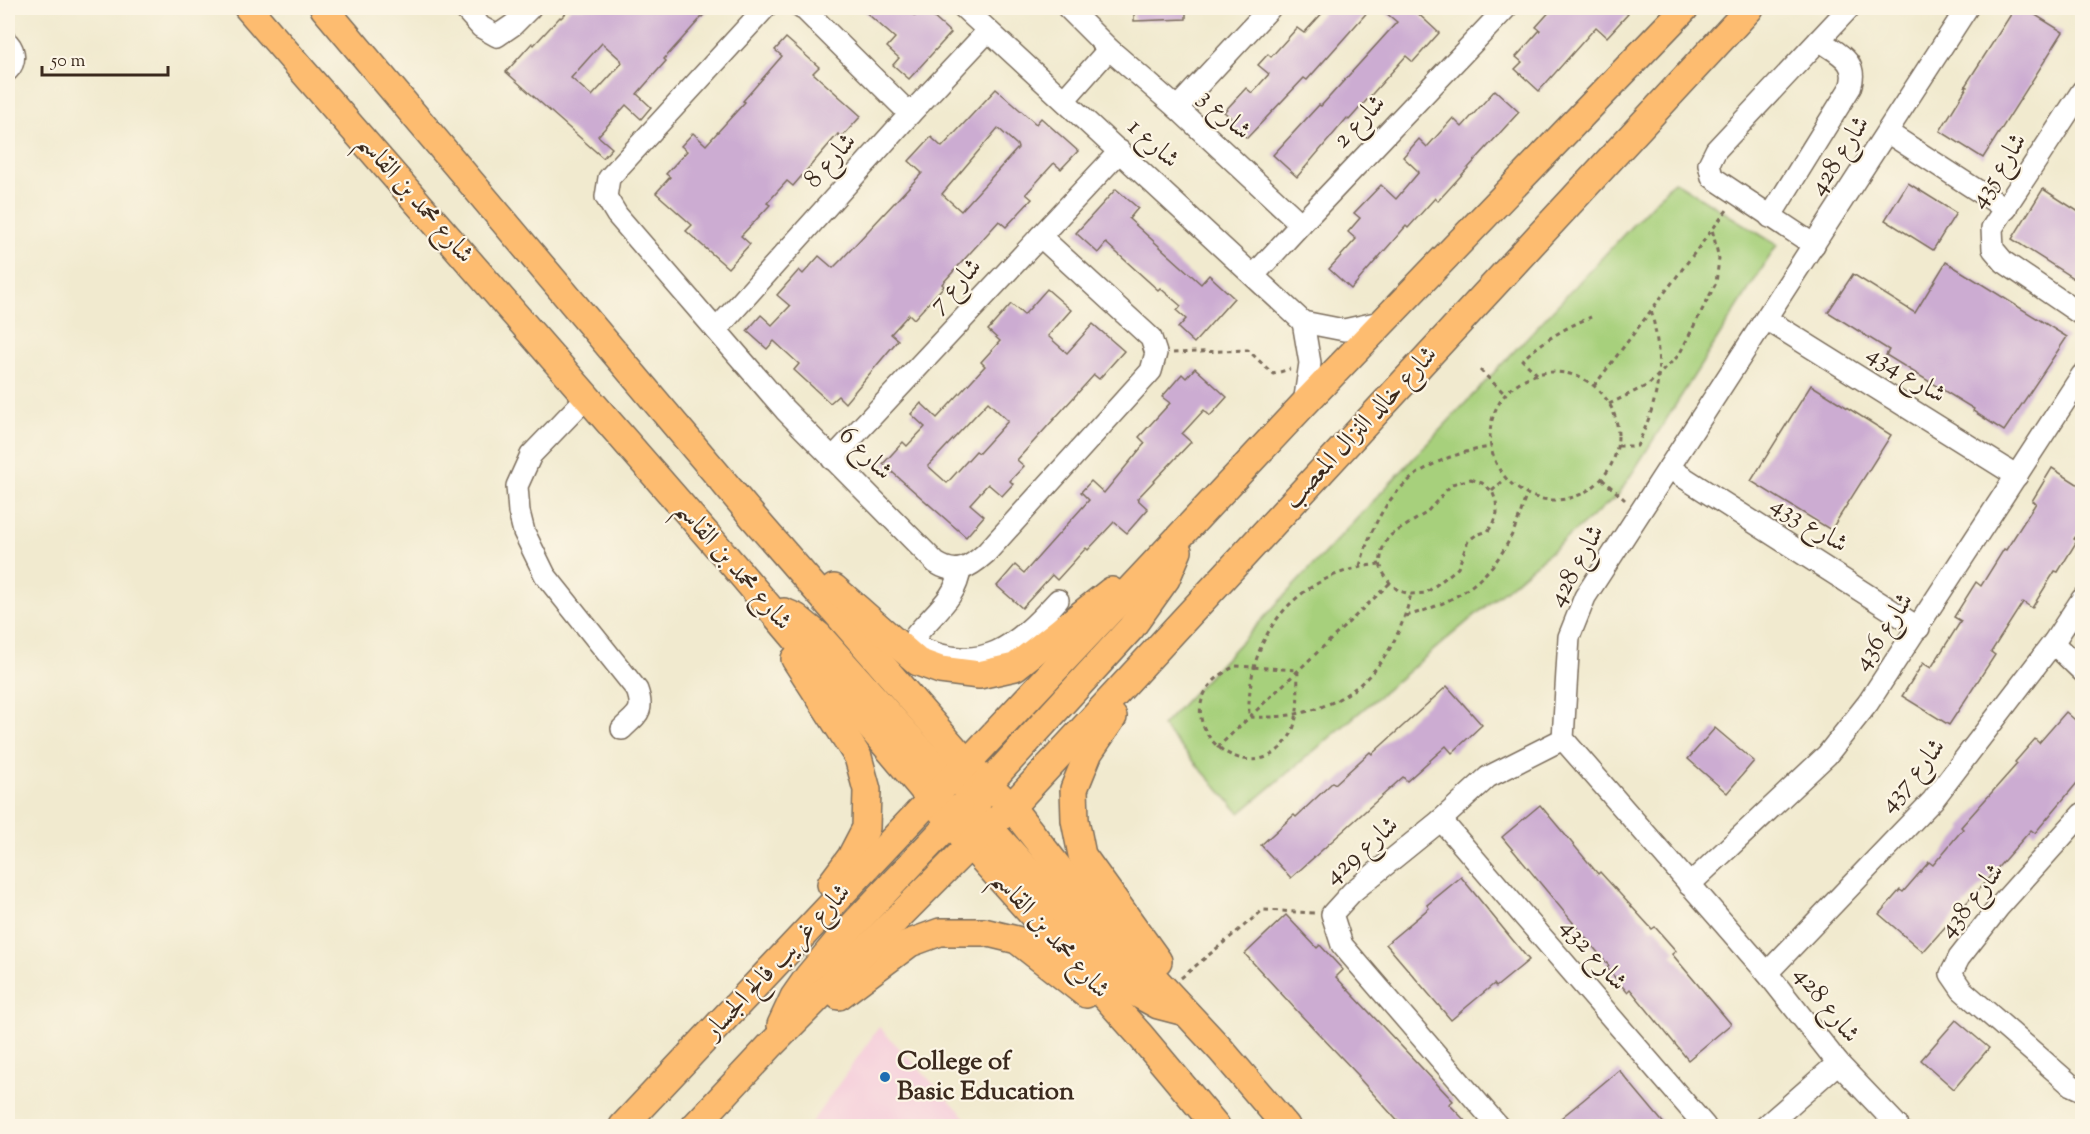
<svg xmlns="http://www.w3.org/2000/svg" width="2090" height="1134" font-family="'Sorts Mill Goudy',Amiri,serif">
<rect width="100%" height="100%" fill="#fcf5e5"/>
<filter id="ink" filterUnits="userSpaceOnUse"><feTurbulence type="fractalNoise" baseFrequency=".0167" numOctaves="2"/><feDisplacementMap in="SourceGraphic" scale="12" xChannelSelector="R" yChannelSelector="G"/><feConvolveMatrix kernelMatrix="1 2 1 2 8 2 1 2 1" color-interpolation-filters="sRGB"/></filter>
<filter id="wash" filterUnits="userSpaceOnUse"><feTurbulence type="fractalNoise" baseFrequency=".008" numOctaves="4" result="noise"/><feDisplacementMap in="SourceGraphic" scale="24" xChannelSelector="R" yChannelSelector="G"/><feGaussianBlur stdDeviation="1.35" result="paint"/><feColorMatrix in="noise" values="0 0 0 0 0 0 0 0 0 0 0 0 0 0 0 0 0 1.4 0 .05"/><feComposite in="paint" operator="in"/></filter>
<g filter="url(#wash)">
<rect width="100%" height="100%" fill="#f1eacf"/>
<path fill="#f5cfdb" d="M879,1027L974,1126H809Z"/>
<path fill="#a7d07c" stroke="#717d4d" stroke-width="1.5" d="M1674,181L1777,245L1619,494L1240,813L1162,726Z"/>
<g id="blocks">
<g fill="#ccacd2" fill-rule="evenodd">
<path d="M571,8H710L664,59L666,61L637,94L651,107L641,119L626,105L598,136L612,148L603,158L506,72L532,43L534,45L560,17L561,18ZM602,43L621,60L622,63L592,96L571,78Z"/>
<path d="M861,8H905L915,16L923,8L951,33L909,79L893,65L899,58L887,47L895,38Z"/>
<path d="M1134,8H1186V19L1134,21Z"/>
<path d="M1327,8H1371L1307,80L1304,78L1247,138L1231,124L1234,120L1224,112L1246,88L1252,93L1269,74L1258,65L1268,54L1271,57L1297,28L1304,33Z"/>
<path d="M1380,8H1412L1439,33L1413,62L1406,56L1349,120L1347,118L1297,177L1273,155L1319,105L1321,106L1397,22Z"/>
<path d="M1553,8H1620L1628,14L1607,37L1596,27L1539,91L1515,69L1522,62L1516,57L1540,30L1536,27Z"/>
<path d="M2015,8H2024L2063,32L1983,158L1940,131L1967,87L1965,86Z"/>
<path d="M786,38L819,67L813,73L861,116L841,138L838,134L793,186L787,181L767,203L770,205L741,236L750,244L728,268L686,231L692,225L656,193L670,177L666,174L687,151L681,146L693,133L706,145L745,102L743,101L782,56L775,50Z"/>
<path d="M996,89L1036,124L1041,118L1078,151L1061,169L1054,163L1026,194L1032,199L1006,227L999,221L942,284L944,286L914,319L909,314L891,334L898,340L845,403L838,396L830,403L794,370L799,364L774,341L767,349L747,331L761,315L772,325L790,306L777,295L799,270L803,274L819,256L833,268L842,259L922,173L909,161L931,137L942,147ZM998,128L1017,145L1018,148L961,211L942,194Z"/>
<path d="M1495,90L1519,112L1438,201L1435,198L1408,228L1406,226L1351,289L1329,269L1356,239L1348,232L1360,218L1354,213L1381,185L1396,199L1419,172L1403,157L1419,139L1427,147L1453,118L1462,127Z"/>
<path d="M1908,183L1956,213L1933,250L1885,220Z"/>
<path d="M1116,189L1138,208L1129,219L1201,284L1209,275L1234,298L1194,343L1178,328L1186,319L1177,311L1181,306L1160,288L1158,290L1106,243L1098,253L1076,233Z"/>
<path d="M2043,189L2082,214V284L2012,239Z"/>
<path d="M1946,262L2067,337L2004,431L1973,411L1974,409L1886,355L1889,350L1828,312L1853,274L1915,313Z"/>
<path d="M1047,289L1071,310L1048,336L1067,353L1093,324L1124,351L1099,379L1094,375L1017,460L1024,466L1010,481L1013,484L1002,496L988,484L970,504L984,516L966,537L883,464L903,442L907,446L925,427L911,414L921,403L937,418L985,366L981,362L1000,341L988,330L1011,304L1024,315ZM988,402L1008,421L979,453L976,451L947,483L928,466Z"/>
<path d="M1195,368L1227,397L1210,416L1204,410L1182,434L1191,442L1137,499L1148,509L1127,533L1114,522L1088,550L1086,548L1057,580L1052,575L1022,608L997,586L1015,565L1024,573L1064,528L1089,500L1081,492L1091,481L1104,493L1145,443L1139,437L1170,403L1162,397L1182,374L1186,378Z"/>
<path d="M1811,385L1891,435L1831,530L1751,481Z"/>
<path d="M2052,468L2082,487V526L2074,539L2077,541L2058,572L2055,571L2032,608L2023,602L1991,652L1995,655L1949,725L1902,696L1923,663L1931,668L1961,621L1954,617L1976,582L1981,586L2004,549L2006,550L2036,503L2032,501Z"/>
<path d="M1447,686L1482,725L1452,753L1446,746L1407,781L1403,777L1291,878L1261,845L1294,815L1296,817L1333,782L1335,784L1370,752L1372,754Z"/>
<path d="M2066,712L2082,726V777L2035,833L2031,830L1923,952L1879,914L1900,890L1903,892L1929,862L1933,865L1963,829L1961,827L2017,764L2015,762L2035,739L2039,743Z"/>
<path d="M1715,728L1754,761L1727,793L1688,759Z"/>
<path d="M1540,805L1598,874L1600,872L1652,929L1655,927L1676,951L1672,954L1731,1024L1688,1060L1630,989L1627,992L1607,968L1609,966L1502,837Z"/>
<path d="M1461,877L1529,960L1496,987L1494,984L1451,1020L1386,944L1429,908L1427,905Z"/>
<path d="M1286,915L1317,948L1320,945L1343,970L1336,977L1453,1101L1449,1104L1470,1126H1402L1358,1077L1359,1076L1298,1012L1245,954Z"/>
<path d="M1956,1020L1989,1048L1954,1089L1921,1060Z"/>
<path d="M1619,1070L1666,1126H1551L1582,1101Z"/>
</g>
</g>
</g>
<g filter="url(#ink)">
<use href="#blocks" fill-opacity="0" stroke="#7b6d5c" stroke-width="1.5"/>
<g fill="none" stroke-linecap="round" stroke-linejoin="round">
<defs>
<g id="minor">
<path d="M464,8L481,27L497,36L513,25L530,8"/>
<path d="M765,8L609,178L606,197L617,215L785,410L936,563C957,576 969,568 986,553L1151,371L1156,353L1151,338L1040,236"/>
<path d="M801,8L804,9L910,114"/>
<path d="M964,8L1303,322L1344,330L1385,321"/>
<path d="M1068,8L1109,49L1177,108L1301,224"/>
<path d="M8,43C15,51 16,62 8,70"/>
<path d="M2082,91L1992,228L1993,249L2004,262L2082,315"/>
<path d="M1064,100L1109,49"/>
<path d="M1177,108L1270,8"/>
<path d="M1887,132L2006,209"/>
<path d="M1770,217L1850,88C1860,61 1837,53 1819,40"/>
<path d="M1814,245L1712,177L1709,164L1716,150L1849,8"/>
<path d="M1254,275L1301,224L1506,8"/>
<path d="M1766,319L2017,476"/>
<path d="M1303,322L1310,363L1304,404"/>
<path d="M716,330L910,114L988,31"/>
<path d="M587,397L531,455L517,486L519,512L524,532L545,575L637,690C645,712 637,714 622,729"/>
<path d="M832,459L1120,151"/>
<path d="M1669,468L1919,628"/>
<path d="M960,569C957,598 933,613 916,635L915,644L918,647C983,675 1015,647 1058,600"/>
<path d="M2053,643L2082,671"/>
<path d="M2082,814L1998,908L1959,958L1951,974L1962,990L2071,1085L2082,1090"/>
<path d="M1441,820L1705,1126"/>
<path d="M1689,885L1827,755L1868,703L2082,375"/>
<path d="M1767,973L1933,800L2053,643L2082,599"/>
<path d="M1498,1126L1342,945L1332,914L1352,892L1441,820L1488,777L1563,739"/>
<path d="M1766,1126L1838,1063"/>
<path d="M1898,1126L1838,1063L1767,973L1563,739L1569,637L1585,597L1967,8"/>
</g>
<g id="major">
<path d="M248,8L735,567L970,845L1139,1034L1216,1126"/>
<path d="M324,8L753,517L967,763L1011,807L1098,918L1221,1050L1286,1126"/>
<path d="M834,588L918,662L940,670L979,675L1015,667L1111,591"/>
<path d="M784,612L796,617L819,636L933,764L952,779L968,787"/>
<path d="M795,659L858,757L867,790L866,828L851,857L831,884"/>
<path d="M1113,717L1089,752L1074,789L1075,820L1082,855L1158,961"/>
<path d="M977,814L1138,994L1158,1005L1181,1011"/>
<path d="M970,845L967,829L969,816L988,784L1131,628L1166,579L1178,551"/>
<path d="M839,996L910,943L940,932H984L1017,940L1086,994"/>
<path d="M781,1025L794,997L808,977L838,941L951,822L959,808"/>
<path d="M623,1126L932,798L967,763L1304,404L1685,8"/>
<path d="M695,1126L770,1046L970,845L1011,807L1750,8"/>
</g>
</defs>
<use href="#minor" stroke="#7b6d5c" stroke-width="24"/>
<use href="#major" stroke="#7b6d5c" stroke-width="30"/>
<g stroke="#7b6d5c" stroke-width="3" stroke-dasharray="4.5 4.5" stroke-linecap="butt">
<path d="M1173,353L1248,350L1273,374L1290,369"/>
<path d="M1480,370L1505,394"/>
<circle cx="1554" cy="436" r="64"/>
<path d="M1537,374L1522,360C1543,341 1564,328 1591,317"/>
<path d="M1594,386L1727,210"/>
<path d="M1609,404L1648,385L1679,355L1716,283L1719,259L1712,229"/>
<path d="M1618,446H1637C1661,396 1664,364 1651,310"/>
<path d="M1471,479L1482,483L1492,491L1496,501L1497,513L1494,523L1488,531L1476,535L1468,541L1458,568L1426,593L1411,594L1399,591L1390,583L1384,574L1380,564L1382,550L1388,537L1426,513L1452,484Z"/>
<path d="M1602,479L1625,500"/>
<path d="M1492,491L1505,479"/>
<path d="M1380,564C1297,573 1246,633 1249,717C1335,721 1391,678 1411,594"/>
<path d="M1360,566C1380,494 1416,459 1490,447"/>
<path d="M1406,616C1474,598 1508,563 1526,495"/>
<path d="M1236,666L1298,670C1297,690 1300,716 1291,734C1250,806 1146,709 1236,666Z"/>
<path d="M1217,748L1390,583"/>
<path d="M1181,978L1263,910L1315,913"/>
</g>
<use href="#minor" stroke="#fff" stroke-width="21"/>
<use href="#major" stroke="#fdbc6f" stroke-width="27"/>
</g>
</g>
<circle fill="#1f6fb2" stroke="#fcf5e5" stroke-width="2" cx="885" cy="1077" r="6"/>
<g text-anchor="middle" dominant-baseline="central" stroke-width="4.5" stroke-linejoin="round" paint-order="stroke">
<g font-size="26" fill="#3b2a1e" stroke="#fcf5e5">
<text transform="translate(1224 115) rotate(43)">شارع 3</text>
<text transform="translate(1360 122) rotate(-46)">شارع 2</text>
<text transform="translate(1153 144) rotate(43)">شارع 1</text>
<text transform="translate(1840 156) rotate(-57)">شارع 428</text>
<text transform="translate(831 161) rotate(-48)">شارع 8</text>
<text transform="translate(1999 171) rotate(-57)">شارع 435</text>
<text transform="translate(415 199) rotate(49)">شارع محمد بن القاسم</text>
<text transform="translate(956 286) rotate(-47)">شارع 7</text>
<text transform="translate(1906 375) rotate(32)">شارع 434</text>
<text transform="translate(1361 428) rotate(-47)">شارع خالد النزال المعصب</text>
<text transform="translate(865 454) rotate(45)">شارع 6</text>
<text transform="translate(1809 525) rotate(32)">شارع 433</text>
<text transform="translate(733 566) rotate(49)">شارع محمد بن القاسم</text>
<text transform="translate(1577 566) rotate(-61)">شارع 428</text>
<text transform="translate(1884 632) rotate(-56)">شارع 436</text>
<text transform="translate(1913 776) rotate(-50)">شارع 437</text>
<text transform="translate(1362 851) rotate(-41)">شارع 429</text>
<text transform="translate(1972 901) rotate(-51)">شارع 438</text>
<text transform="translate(1050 935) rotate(48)">شارع محمد بن القاسم</text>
<text transform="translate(1593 955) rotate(49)">شارع 432</text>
<text transform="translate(778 962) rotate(-47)">شارع غريب فالح الجسار</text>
<text transform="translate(1826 1005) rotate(52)">شارع 428</text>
</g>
<g font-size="26" font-weight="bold" fill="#3b2a1e" stroke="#fcf5e5" text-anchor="start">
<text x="897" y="1062">College of<tspan x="897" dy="30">Basic Education</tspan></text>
</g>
</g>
<rect width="2090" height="1134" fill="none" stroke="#fcf5e5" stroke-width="30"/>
<path d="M42 66v9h126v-9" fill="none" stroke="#3b2a1e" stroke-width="3"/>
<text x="51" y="66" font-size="18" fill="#3b2a1e" stroke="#fcf5e5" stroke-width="4.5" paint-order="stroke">50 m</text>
</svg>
